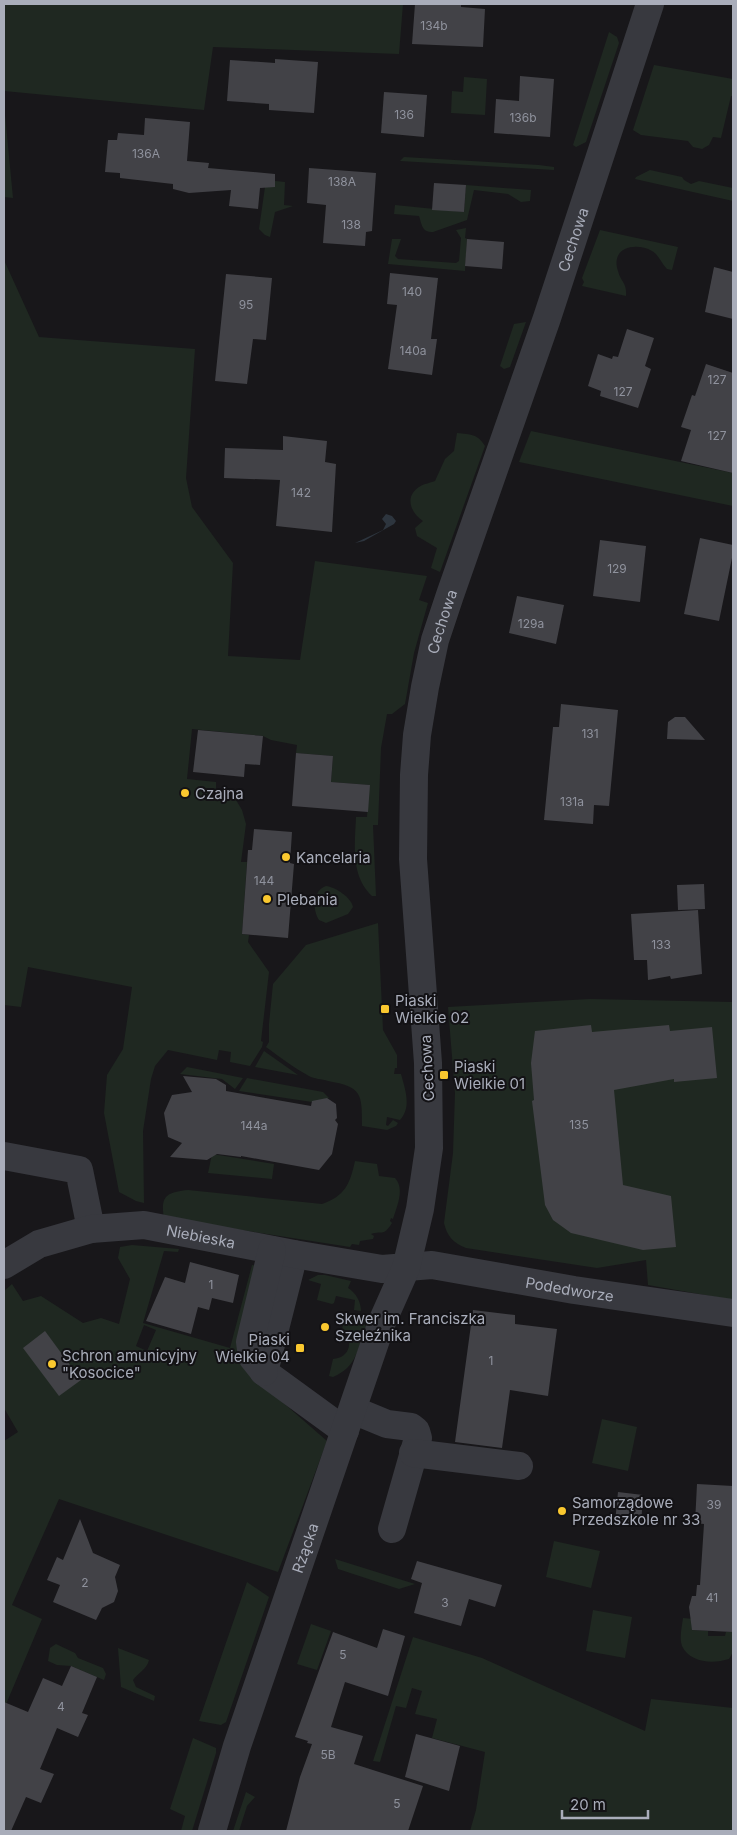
<svg xmlns="http://www.w3.org/2000/svg" width="737" height="1835" font-family="Inter,sans-serif">
<rect width="100%" height="100%" fill="#18171a"/>
<g fill="#1f2821" fill-rule="evenodd">
<path d="M4,4H403L399,54L213,47L204,110L4,91Z"/>
<path d="M609,32L617,37L619,43L586,142L576,147L573,145Z"/>
<path d="M654,65L733,79V96H731L721,138L713,137L709,145L702,149L693,147L688,141L641,135L633,130Z"/>
<path d="M464,77L487,79L485,115L451,113L452,91L463,92Z"/>
<path d="M4,104L13,198L4,197Z"/>
<path d="M404,157L539,165L554,167V170L400,161Z"/>
<path d="M650,170L682,177L684,180L691,184L699,181L733,188V201L635,179L636,177Z"/>
<path d="M266,180L285,182L284,205L293,206L275,212L270,237L265,235L259,229Z"/>
<path d="M466,185L531,190L530,201L521,202L508,194L474,190L467,220L433,232C421,232 422,224 419,216L394,214L395,205L464,212Z"/>
<path d="M466,228L465,238L467,239L465,271L388,264L392,239H401L395,256L398,259L456,263L459,261L461,238L456,230Z"/>
<path d="M600,230L678,247L672,270L667,269C661,263 659,255 652,251C636,242 610,247 618,271C621,283 627,282 626,296L582,286L584,282L582,278Z"/>
<path d="M4,260L39,337L195,349L186,478L192,507L233,563L228,656L300,660L315,561L427,576L419,600L428,603L414,653L405,704L392,714H387L381,748L378,825H373L376,896H372C350,876 355,843 356,817H367L369,785L331,782L333,756L296,753L297,745L271,740L263,736L192,729L187,779L216,782V790L227,792L236,800L242,810L246,824L241,862H247L242,934L249,935L248,942L269,972L261,1041L263,1042L262,1047L250,1066L230,1062L231,1052L219,1050L217,1060L168,1050L155,1066L151,1079L143,1131L144,1203L136,1201L119,1192L104,1113L107,1075L123,1049L132,987L28,967L21,1007L4,1005Z"/>
<path d="M526,322L510,367L504,369L500,366L514,324Z"/>
<path d="M531,431L733,473V506L519,462Z"/>
<path d="M457,433C471,435 477,433 485,446L440,572L431,568L437,548L417,536L415,528L423,521C411,513 404,497 419,487C423,484 430,483 435,481L445,459L454,451Z"/>
<path d="M326,886C335,887 351,897 353,907L348,914L326,923L319,920C312,910 313,890 326,886Z"/>
<path d="M378,923L383,1030L397,1055V1068H395L394,1074H401C405,1089 412,1107 400,1120L387,1117L386,1125L388,1126L393,1120L398,1123L396,1126L387,1130L362,1126C362,1093 362,1087 328,1081C322,1079 314,1079 309,1076C294,1068 280,1057 266,1047L269,1042V1024L273,984L306,945Z"/>
<path d="M590,999L733,1002V1300L648,1285L646,1260L597,1268L466,1248C453,1243 447,1236 444,1223L453,1153L455,1093L448,1007Z"/>
<path d="M264,1051L298,1075L255,1067Z"/>
<path d="M187,1067L243,1078L235,1089L222,1079L180,1074Z"/>
<path d="M247,1078L323,1092L329,1098L312,1102L239,1091Z"/>
<path d="M212,1154L274,1164L272,1179L208,1173Z"/>
<path d="M355,1161L377,1164L379,1176L395,1178C405,1189 397,1206 393,1219L391,1218L390,1221L392,1223C383,1237 384,1230 371,1234L374,1236L373,1239L360,1241L359,1245L352,1244L350,1247L164,1218C160,1196 167,1192 188,1190L322,1204C345,1196 350,1184 355,1161Z"/>
<path d="M132,1245L179,1249L178,1252L164,1251L143,1323L230,1348L252,1265L259,1266L256,1379L327,1441L278,1572L59,1499L12,1605L42,1619L4,1709V1441L18,1432L4,1408V1291L12,1284L23,1301L41,1296L83,1323L101,1318L119,1324L130,1279L118,1258L120,1247ZM144,1325L156,1330L147,1351L136,1346Z"/>
<path d="M318,1275H325L351,1281L348,1288C356,1293 361,1302 361,1311L354,1310L355,1300L336,1296L334,1303L332,1304L317,1300L321,1284L308,1280Z"/>
<path d="M345,1317L359,1320L366,1326C358,1348 357,1367 333,1377L329,1376L333,1359C351,1358 354,1339 342,1329Z"/>
<path d="M602,1419L637,1427L628,1471L592,1463Z"/>
<path d="M554,1541L600,1551L591,1588L546,1577Z"/>
<path d="M335,1559L415,1584L399,1589L338,1569Z"/>
<path d="M247,1582L269,1597L226,1722L221,1725L199,1721Z"/>
<path d="M593,1610L632,1617L625,1658L586,1651Z"/>
<path d="M683,1618L693,1619L692,1630L708,1631V1636H725L726,1632H733V1652L729,1659C713,1664 690,1663 682,1646C679,1638 682,1626 683,1618Z"/>
<path d="M311,1624L331,1631L317,1670L297,1664Z"/>
<path d="M413,1637L482,1658L645,1731L651,1699L733,1708V1831H470L476,1810L485,1752L432,1738L437,1719L415,1714L422,1691L412,1688L406,1708L396,1706L380,1762L373,1761Z"/>
<path d="M56,1644L75,1653L78,1658L103,1668L106,1674L104,1680L71,1666L57,1665L48,1661L50,1648Z"/>
<path d="M118,1648L149,1660C147,1669 138,1673 133,1680L136,1687L155,1696L154,1701L121,1687Z"/>
<path d="M193,1738L216,1748V1753L192,1831H181L185,1816L170,1809Z"/>
<path d="M246,1792L255,1797L247,1806L239,1831H233Z"/>
</g>
<path fill="#2d353e" d="M386,514L392,516L396,521L394,524L364,541L355,543L383,530L386,524L382,519Z"/>
<g fill="#424247">
<path d="M415,4H461V7L485,9L483,47L412,44Z"/>
<path d="M275,59L318,62L314,113L269,110V104L227,101L230,60L275,63Z"/>
<path d="M520,76L554,79L550,137L494,133L496,99L519,101Z"/>
<path d="M384,92L427,95L424,137L381,133Z"/>
<path d="M145,118L190,122L187,161L209,163L208,168L275,174V187L260,188L258,209L229,206L231,190L189,193L173,189V184L120,178V173L105,172L108,140H117L118,133L144,135Z"/>
<path d="M309,168L376,173L372,231L366,232L365,246L323,243L326,205L307,203Z"/>
<path d="M434,183L466,185L464,212L432,210Z"/>
<path d="M467,239L504,242L502,269L465,266Z"/>
<path d="M714,267L733,272V319L705,312Z"/>
<path d="M390,273L438,278L431,339H437L432,375L388,369L397,305L387,304Z"/>
<path d="M226,274L272,278L266,340L253,339L247,384L215,381Z"/>
<path d="M627,329L654,338L645,366L651,369L638,408L600,396L601,391L588,386L598,354L612,359L613,356L618,357Z"/>
<path d="M706,364L733,373V473L681,461L691,430L681,427L692,395L695,396Z"/>
<path d="M283,436L327,441L325,462L336,464L332,532L276,526L280,480L224,478L225,448L283,450Z"/>
<path d="M700,538L733,545V553L719,621L684,614Z"/>
<path d="M600,540L646,546L640,602L593,596Z"/>
<path d="M517,596L564,605L556,644L509,633Z"/>
<path d="M561,704L618,710L609,806L594,805L593,824L544,820L553,727H559Z"/>
<path d="M675,717H685L705,740L667,739L668,722Z"/>
<path d="M198,730L263,736L260,765L245,764L244,777L193,772Z"/>
<path d="M296,753L333,756L331,782L370,785L368,812L292,806Z"/>
<path d="M254,829L292,832L290,863L294,864L288,938L242,934L248,850H252Z"/>
<path d="M704,884L705,909L678,910L677,885Z"/>
<path d="M698,910L702,974L671,979L670,976L648,980L647,960H634L631,914Z"/>
<path d="M591,1025L592,1032L669,1025L670,1031L712,1027L717,1078L674,1082V1079L614,1090L623,1185L671,1196L676,1247L643,1250L571,1233L553,1220L545,1205L532,1101L534,1100L531,1063L535,1031Z"/>
<path d="M183,1076L216,1079L226,1085V1091L311,1106L312,1101L327,1098L336,1104L337,1118L335,1120L338,1124L332,1154L319,1170L241,1156V1157L217,1154L207,1160L170,1157L182,1143L168,1137L164,1113L172,1095L192,1092Z"/>
<path d="M190,1262L239,1275L233,1303L212,1298L209,1310L198,1307L191,1334L146,1321L165,1277L185,1283Z"/>
<path d="M473,1310L515,1315V1324L557,1329L548,1396L510,1390L502,1448L455,1442Z"/>
<path d="M45,1331L81,1380L59,1396L23,1348Z"/>
<path d="M697,1484L733,1486V1632L692,1630L689,1607L692,1596H696L697,1585H700L704,1524L695,1523Z"/>
<path d="M618,1492L643,1495L641,1525L615,1523Z"/>
<path d="M80,1519L93,1553L120,1565L115,1577L118,1591L114,1602L102,1608L96,1620L53,1602L60,1585L47,1580L57,1557L63,1560Z"/>
<path d="M417,1561L502,1585L495,1607L469,1599L461,1626L414,1613L422,1583L411,1579Z"/>
<path d="M383,1629L405,1636L388,1696L345,1682L331,1727L363,1736L354,1764L423,1786L408,1831H286L300,1777L312,1744L307,1743L308,1741L295,1737L333,1632L377,1648Z"/>
<path d="M71,1666L97,1677L82,1713L88,1715L78,1737L57,1728L40,1769L54,1774L41,1803L26,1797L11,1831H4V1702L28,1712L43,1678L62,1686Z"/>
<path d="M416,1734L460,1746L449,1791L405,1777Z"/>
</g>
<g fill="none" stroke-linecap="round" stroke-linejoin="round">
<g stroke="#38393f" stroke-width="28">
<path d="M4,1156L79,1170L91,1229"/>
<path d="M294,1254L264,1372L345,1431"/>
<path id="s1" d="M4,1265L39,1244L91,1229L144,1225L294,1254L382,1269L432,1265L574,1290L733,1313"/>
<path d="M264,1372L252,1357L250,1342L272,1250"/>
<path d="M353,1410L387,1424L411,1427L416,1431L418,1438L392,1529"/>
<path d="M413,1453L519,1466"/>
<path id="s2" d="M212,1831L237,1746L382,1322L406,1268L420,1209L429,1148L428,1063L413,859L414,775L417,735L425,687L435,640L450,595L547,318L650,4"/>
</g>
</g>
<g fill="#fac82f" stroke="#131215" stroke-width="2">
<circle cx="185" cy="793" r="5"/>
<circle cx="286" cy="857" r="5"/>
<circle cx="267" cy="899" r="5"/>
<rect x="380" y="1004" width="10" height="10" rx="2.5"/>
<rect x="439" y="1070" width="10" height="10" rx="2.5"/>
<circle cx="325" cy="1327" r="5"/>
<rect x="295" y="1343" width="10" height="10" rx="2.5"/>
<circle cx="52" cy="1364" r="5"/>
<circle cx="562" cy="1511" r="5"/>
</g>
<g text-anchor="middle" dominant-baseline="central" stroke-width="4" stroke-linejoin="round" paint-order="stroke">
<g font-size="12" fill="#8f929d">
<text x="434" y="25">134b</text>
<text x="404" y="114">136</text>
<text x="523" y="117">136b</text>
<text x="146" y="153">136A</text>
<text x="342" y="181">138A</text>
<text x="351" y="224">138</text>
<text x="412" y="291">140</text>
<text x="246" y="304">95</text>
<text x="413" y="350">140a</text>
<text x="717" y="379">127</text>
<text x="623" y="391">127</text>
<text x="717" y="435">127</text>
<text x="301" y="492">142</text>
<text x="617" y="568">129</text>
<text x="531" y="623">129a</text>
<text x="590" y="733">131</text>
<text x="572" y="801">131a</text>
<text x="264" y="880">144</text>
<text x="661" y="944">133</text>
<text x="579" y="1124">135</text>
<text x="254" y="1125">144a</text>
<text x="211" y="1284">1</text>
<text x="491" y="1360">1</text>
<text x="714" y="1504">39</text>
<text x="85" y="1582">2</text>
<text x="712" y="1597">41</text>
<text x="445" y="1602">3</text>
<text x="343" y="1654">5</text>
<text x="61" y="1706">4</text>
<text x="328" y="1754">5B</text>
<text x="397" y="1803">5</text>
</g>
<g font-size="15" fill="#a9adba" stroke="#131215">
<text stroke="none"><textPath href="#s2" startOffset="1652">Cechowa</textPath></text>
<text stroke="none"><textPath href="#s2" startOffset="1248">Cechowa</textPath></text>
<text transform="translate(427 1068) rotate(-93)">Cechowa</text>
<text stroke="none"><textPath href="#s1" startOffset="206">Niebieska</textPath></text>
<text stroke="none"><textPath href="#s1" startOffset="580">Podedworze</textPath></text>
<text stroke="none"><textPath href="#s2" startOffset="298">Rżącka</textPath></text>
</g>
<g font-size="15" fill="#a9adba" stroke="#131215" text-anchor="start">
<text x="195" y="793">Czajna</text>
<text x="296" y="857">Kancelaria</text>
<text x="277" y="899">Plebania</text>
<text x="395" y="1000">Piaski<tspan x="395" dy="17">Wielkie 02</tspan></text>
<text x="454" y="1066">Piaski<tspan x="454" dy="17">Wielkie 01</tspan></text>
<text x="335" y="1318">Skwer im. Franciszka<tspan x="335" dy="17">Szeleźnika</tspan></text>
<text x="290" y="1339" text-anchor="end">Piaski<tspan x="290" dy="17">Wielkie 04</tspan></text>
<text x="62" y="1355">Schron amunicyjny<tspan x="62" dy="17">"Kosocice"</tspan></text>
<text x="572" y="1502">Samorządowe<tspan x="572" dy="17">Przedszkole nr 33</tspan></text>
</g>
</g>
<rect width="737" height="1835" fill="none" stroke="#a9adba" stroke-width="10"/>
<path d="M562 1810v8h86v-8" fill="none" stroke="#a9adba" stroke-width="2.5"/>
<text x="570" y="1810" font-size="15" fill="#a9adba" stroke="#131215" stroke-width="4" paint-order="stroke">20 m</text>
</svg>
